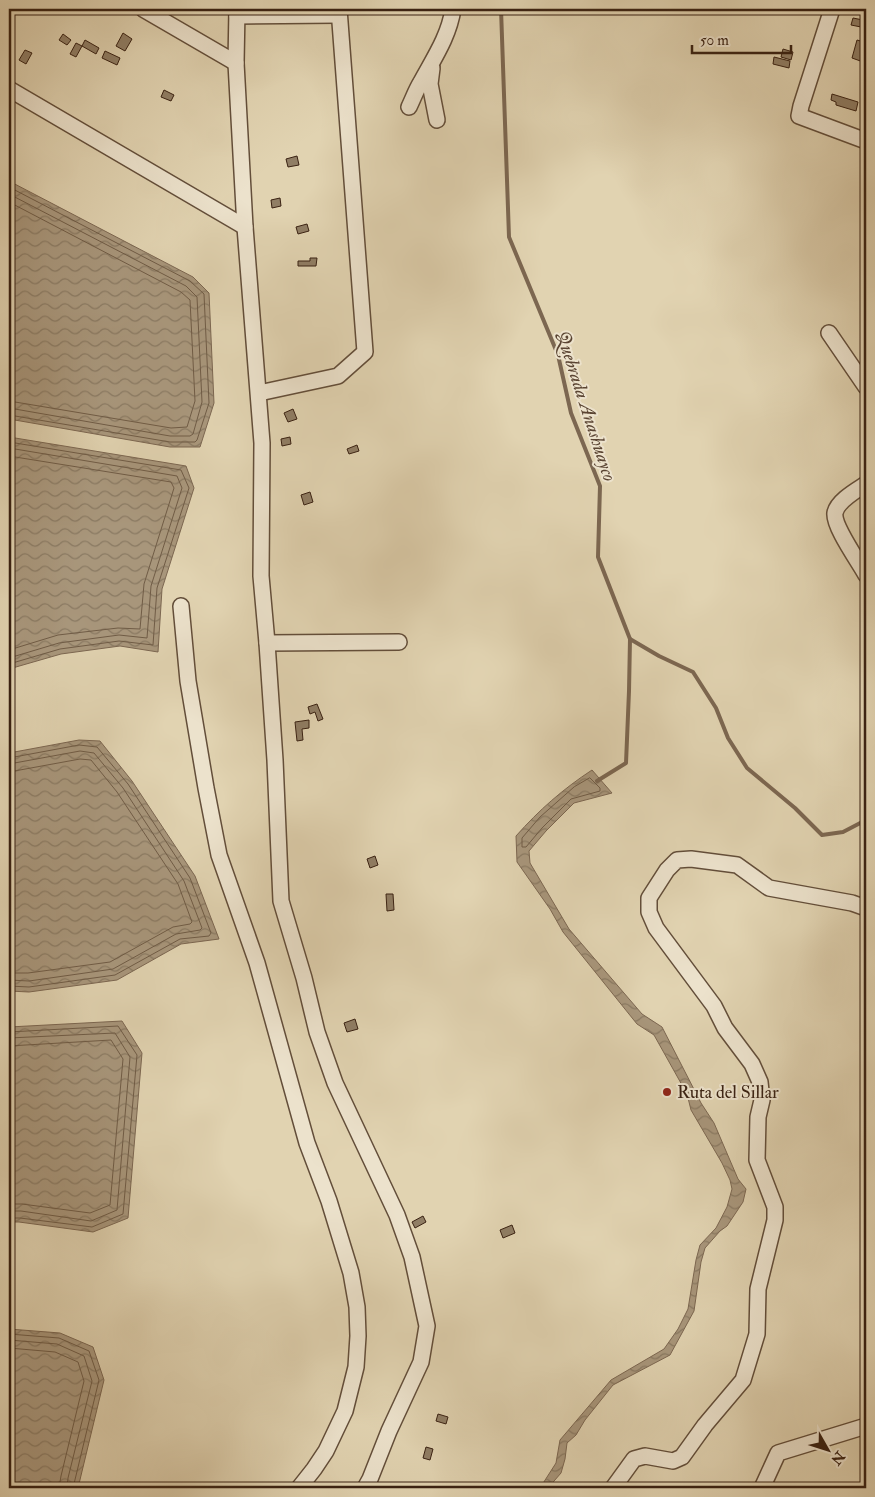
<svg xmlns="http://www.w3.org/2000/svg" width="875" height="1497" font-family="'IM FELL Double Pica',serif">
<defs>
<pattern id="water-waves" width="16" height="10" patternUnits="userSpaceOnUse" patternTransform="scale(1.25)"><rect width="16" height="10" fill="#a8967b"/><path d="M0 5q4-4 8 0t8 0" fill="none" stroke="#8a7a63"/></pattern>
</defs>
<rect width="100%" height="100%" fill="#e1d3b1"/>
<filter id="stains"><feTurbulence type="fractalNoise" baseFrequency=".004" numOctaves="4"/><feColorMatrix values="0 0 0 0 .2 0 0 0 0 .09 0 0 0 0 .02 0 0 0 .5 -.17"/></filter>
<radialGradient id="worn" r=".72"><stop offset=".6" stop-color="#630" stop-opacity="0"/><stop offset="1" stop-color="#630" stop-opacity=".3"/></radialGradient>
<g fill="url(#water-waves)" stroke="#7c6751">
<path d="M9,181L193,277L209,293L214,403L200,447H170L9,419Z"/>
<path d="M9,437L186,466L194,488L162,589L158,652L120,646L61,654L9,669Z"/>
<path d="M79,740L100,741L132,781L195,876L219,939L181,944L117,980L29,992L9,991V753Z"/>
<path d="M592,770L612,793L574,803L546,831L529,851L530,863L569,929L642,1014L662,1027L701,1103L714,1123L738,1179L746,1189L743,1202L727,1226L720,1231L705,1248L701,1262L694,1311L670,1355L613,1385L585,1420L576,1435L567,1443L565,1459L561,1473L548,1488H540L556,1463L560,1440L611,1380L664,1349L678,1329L688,1309L696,1260L700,1245L716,1228L727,1207L732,1189L730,1180L722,1163L691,1110L687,1094L654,1035L637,1024L563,932L550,909L517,862L516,836C539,810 563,789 592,770Z"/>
<path d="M122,1021L142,1053L128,1218L93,1232L19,1222H9V1027Z"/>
<path d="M9,1329L60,1333L93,1347L104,1380L78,1488H9Z"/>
</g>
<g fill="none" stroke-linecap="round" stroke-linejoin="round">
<g stroke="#705c46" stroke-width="1">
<path d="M9,187L190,281L204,294L209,403L197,440L195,442H170L9,415"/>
<path d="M9,194L186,286L197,297L202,402L193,434L190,436H170L9,408"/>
<path d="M9,202L181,292L190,300L195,401L187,427L171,428L9,401"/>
<path d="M9,442L181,470L189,488L157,588L153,645L119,641L60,649L9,664"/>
<path d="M9,448L177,476L182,488L151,586L147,638L119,635L59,643L9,658"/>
<path d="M9,456L171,482L174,488L144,584L140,629L118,628L58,635L9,650"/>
<path d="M9,758L79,745L97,747L128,784L190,878L211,933L209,936L180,939L115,975L29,987L9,986"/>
<path d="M9,764L80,751L94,753L123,788L184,881L202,928L200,930L176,934L113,969L29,981L9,980"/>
<path d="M9,772L80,759L91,760L117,792L178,884L192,922L190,924L173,927L110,962L28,973H9"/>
<path d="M590,778L600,788V791L571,799L542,828L526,847H522V838L540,817L574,787Z"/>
<path d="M9,1032L118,1026L137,1055L123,1214L92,1227L20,1218H9"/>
<path d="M9,1038L115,1033L130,1057L117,1210L91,1221L21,1211H9"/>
<path d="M9,1046L111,1040L123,1059L110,1205L90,1213L22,1204H9"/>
<path d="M9,1334L59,1338L89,1351L99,1380L73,1488"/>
<path d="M9,1340L57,1344L84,1356L92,1381L68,1478L67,1488"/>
<path d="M9,1348L55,1352L78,1362L84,1381L61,1476L59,1488"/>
</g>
<g stroke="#7c6751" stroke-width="4">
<path d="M501,9L509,237L558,355L571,413L600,486L598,557L630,639L629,691L626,763L597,781"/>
<path d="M630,639L659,656L693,672L716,708L728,738L747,768L795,808L822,835L843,832L866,820"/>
</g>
</g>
<g fill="#907e65" stroke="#392112">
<path d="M853,18L863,20L861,27L851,25Z"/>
<path d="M123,33L132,39L125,51L116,46Z"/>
<path d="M63,34L71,40L67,45L59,40Z"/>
<path d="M85,40L99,48L96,54L82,46Z"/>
<path d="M857,40L864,42L861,54L866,56V63L852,58Z"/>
<path d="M76,43L82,46L76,57L70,54Z"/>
<path d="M783,49L793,52L791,60L781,57Z"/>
<path d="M25,50L32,53L26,64L19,60Z"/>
<path d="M105,51L120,58L117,65L102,58Z"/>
<path d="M774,57L790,61L789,68L773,64Z"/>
<path d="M164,90L174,95L171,101L161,97Z"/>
<path d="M832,94L858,102L856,111L836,105V102L831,100Z"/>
<path d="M297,156L299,165L288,167L286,159Z"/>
<path d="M280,198L281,206L272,208L271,200Z"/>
<path d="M307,224L309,231L298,234L296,227Z"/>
<path d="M310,258H317L316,266H298V261H310Z"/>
<path d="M293,409L297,419L288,422L284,413Z"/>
<path d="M290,437L291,444L282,446L281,439Z"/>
<path d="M357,445L359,451L349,454L347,449Z"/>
<path d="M310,492L313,502L304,505L301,495Z"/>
<path d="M317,704L323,719L318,721L315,712L310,714L308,707Z"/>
<path d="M309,720V728L302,729L303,740L297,741L295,722Z"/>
<path d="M375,856L378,865L370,868L367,859Z"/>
<path d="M386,894H393L394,910L387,911Z"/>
<path d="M355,1019L358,1029L347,1032L344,1023Z"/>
<path d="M423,1216L426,1222L415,1228L412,1222Z"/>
<path d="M512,1225L515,1233L503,1238L500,1230Z"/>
<path d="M438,1414L448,1417L446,1424L436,1421Z"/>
<path d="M426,1447L433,1449L430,1460L423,1458Z"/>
</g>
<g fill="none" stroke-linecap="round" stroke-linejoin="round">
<defs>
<g id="minor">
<path d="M143,9L236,63"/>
<path d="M237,9L236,63L245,227L262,443L261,576L267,643L275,760L281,901L304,978L317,1032L335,1083L397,1215L412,1257L427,1326L421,1362L389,1431L370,1479L365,1488"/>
<path d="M832,9L801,106L799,116L866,141"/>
<path d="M237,16L338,15"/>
<path d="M432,68L430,84L437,120"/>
<path d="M9,89L245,227"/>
<path d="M409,107C413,99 416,90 421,82C434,58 449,36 453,9"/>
<path d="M829,333L866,387"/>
<path d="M259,393L338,376L365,352L339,9"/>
<path d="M866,484C857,490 837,501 835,513C833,526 859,562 866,575"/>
<path d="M181,606L188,681L206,788L219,855L257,963L307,1143L329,1201L351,1273L357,1307L358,1336L356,1367L345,1411L326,1451L314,1469L299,1488"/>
<path d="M267,643L399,642"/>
<path d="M613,1488L634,1459L645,1456L673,1461L682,1457L705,1425L743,1380L757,1334L758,1289L775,1220V1207L757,1160L758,1117L762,1100L760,1082L752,1064L725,1028L714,1006L656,928L649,912V898L667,870L677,860L691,859L737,865L769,888L852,903L866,908"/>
<path d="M762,1488L778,1453L866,1426"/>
</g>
</defs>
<use href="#minor" stroke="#634e3a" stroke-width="18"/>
<use href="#minor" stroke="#ece2cc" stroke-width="15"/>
</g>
<circle fill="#8f2418" stroke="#ece2cc" stroke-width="2" cx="667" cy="1092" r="5"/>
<g text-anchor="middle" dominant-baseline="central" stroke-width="4" stroke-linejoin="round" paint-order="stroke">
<g font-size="18" fill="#392112" stroke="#ece2cc" text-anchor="start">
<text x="677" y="1092">Ruta del Sillar</text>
</g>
<g font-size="19" font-style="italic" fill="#5a4432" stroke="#ece2cc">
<text transform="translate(586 406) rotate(72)">Quebrada Anashuayco</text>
</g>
</g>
<rect width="875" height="1497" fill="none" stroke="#e1d3b1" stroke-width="30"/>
<rect x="10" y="10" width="855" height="1477" fill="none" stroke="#392112" stroke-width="2.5"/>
<rect x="15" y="15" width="845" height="1467" fill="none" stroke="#392112"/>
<g transform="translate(828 1450) rotate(129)" stroke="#ece2cc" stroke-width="4" paint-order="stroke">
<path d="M0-4L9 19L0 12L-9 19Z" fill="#392112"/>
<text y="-8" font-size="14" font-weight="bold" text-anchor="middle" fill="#392112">N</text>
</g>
<path d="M692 45v8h99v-8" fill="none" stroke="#392112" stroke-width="2.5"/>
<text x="700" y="45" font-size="15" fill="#392112" stroke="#ece2cc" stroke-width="4" paint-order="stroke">50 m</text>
<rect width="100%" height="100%" filter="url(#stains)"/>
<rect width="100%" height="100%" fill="url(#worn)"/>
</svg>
